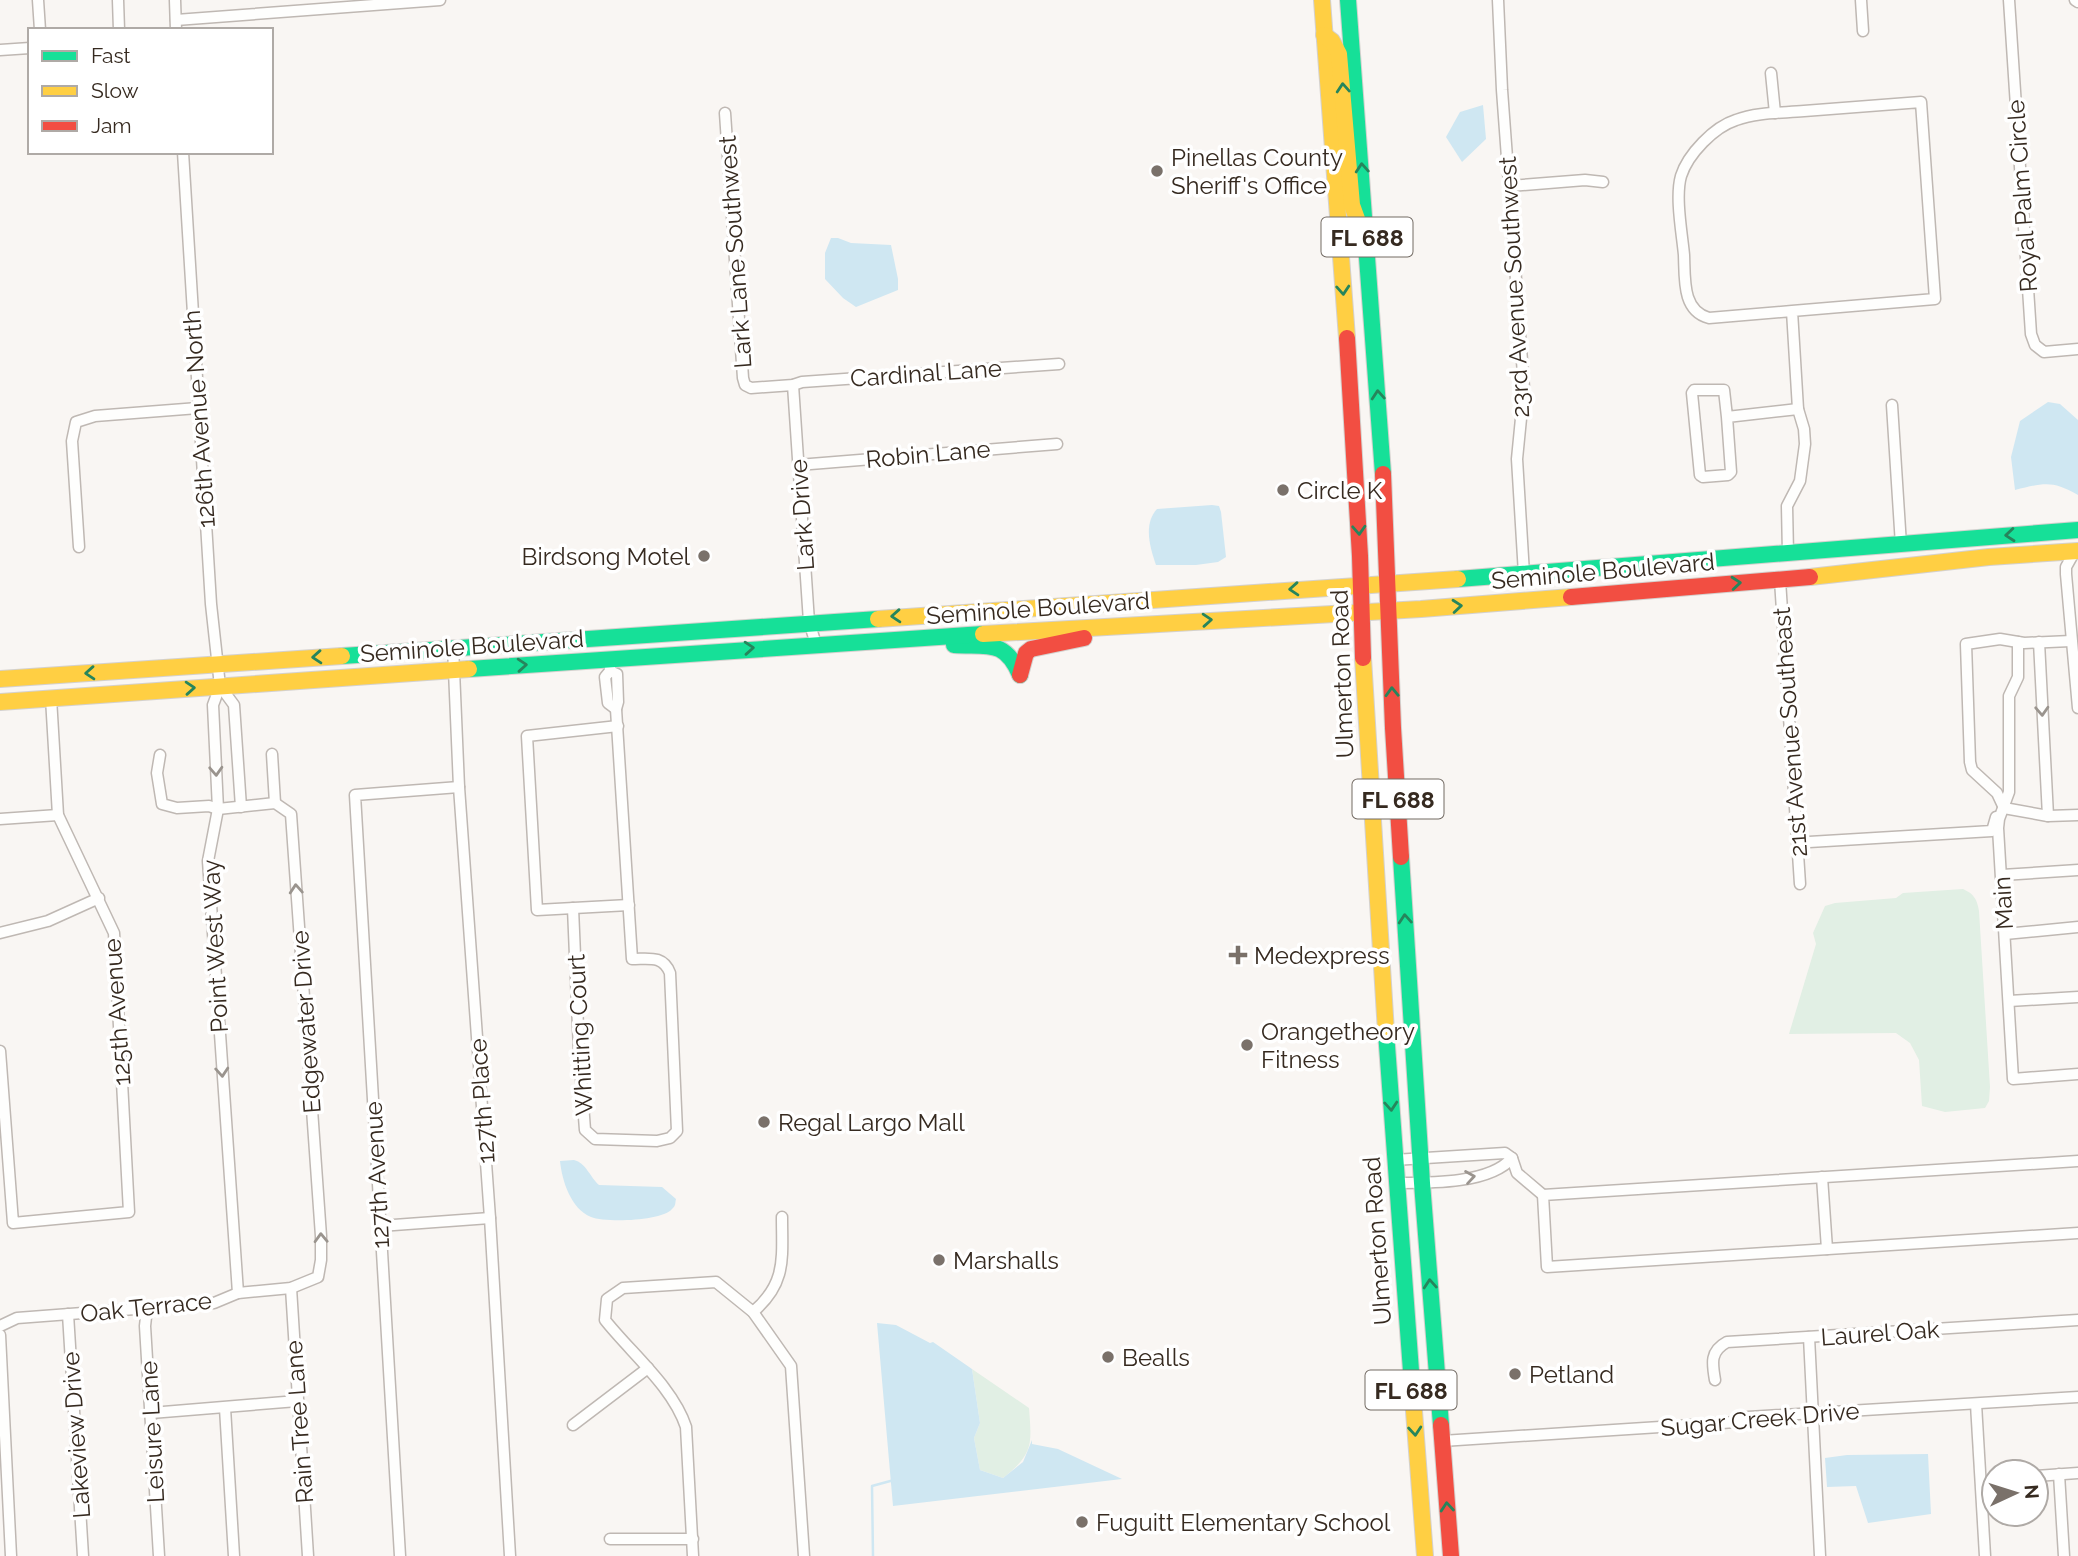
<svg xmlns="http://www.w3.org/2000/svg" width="2078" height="1556" font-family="Raleway,sans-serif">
<rect width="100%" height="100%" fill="#f9f6f3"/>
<g fill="#e1efe4">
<path d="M1963,889C1974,894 1977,899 1979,911L1990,1087L1989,1101L1985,1108L1945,1112L1922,1106L1919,1060L1910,1043L1896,1033L1789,1034L1816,944L1813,933L1825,906L1835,903L1896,898L1903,893Z"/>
<path d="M972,1369L1029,1408C1032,1446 1033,1454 1003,1478L980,1470L974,1438L980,1423Z"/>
</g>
<g fill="#cfe7f2">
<path d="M1483,105L1486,139L1462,162L1446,137L1460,112Z"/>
<path d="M831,238H838L851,243L891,245L898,279V290L856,307L843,298L825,279V253Z"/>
<path d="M2048,402L2060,404L2078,420V495C2052,480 2044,483 2015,490L2011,457L2020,421Z"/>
<path d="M1212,505L1219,506L1221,512L1226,557L1218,562L1196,565H1156C1150,548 1143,524 1157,509Z"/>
<path d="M574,1160C586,1163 590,1177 599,1185L662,1187L676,1199C675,1203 676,1206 672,1209C662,1221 606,1223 591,1217C571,1209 562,1181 560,1161Z"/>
<path d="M877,1323L896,1325L930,1343L933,1342L972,1369L980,1423L974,1438L980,1470L1003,1478L1023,1462L1032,1440V1444L1058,1449L1122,1479L893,1506Z"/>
<path d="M1928,1454L1931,1514L1868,1523L1856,1486L1827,1487L1825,1458L1847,1455Z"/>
</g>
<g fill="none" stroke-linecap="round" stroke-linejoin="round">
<path stroke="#cfe7f2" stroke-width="2.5" d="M873,1556L872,1486L894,1480"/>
<defs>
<g id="street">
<path d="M38,0L40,30"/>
<path d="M118,0L119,30"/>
<path d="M175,0L176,30"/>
<path d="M1498,0L1502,90L1524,388L1517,459L1524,574"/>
<path d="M1861,0L1863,31"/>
<path d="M2009,0L2031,334L2035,345L2044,352L2078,349"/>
<path d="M2075,0L2078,2"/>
<path d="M176,20L440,0"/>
<path d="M0,50L30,48"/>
<path d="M1771,73L1775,113"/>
<path d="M725,113L743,378L745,385L751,388L793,385L802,382L1059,364"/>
<path d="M183,152L211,604L220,686L213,705L218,809L208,861L238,1293"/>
<path d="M1510,186L1585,180L1603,182"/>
<path d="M793,385L809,622L816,644"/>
<path d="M1892,405L1901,545"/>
<path d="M1727,417L1731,472L1728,475L1703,477L1700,475L1692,393L1694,390H1724L1727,417L1798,409"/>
<path d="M798,465L1057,444"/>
<path d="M79,547L72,441L76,422L95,416L198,408"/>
<path d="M2075,551L2066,567V574L2078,708"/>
<path d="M1788,554L1787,506L1800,481L1805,444L1804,429L1798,409L1792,311L1935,299L1921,102C1882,105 1843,108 1804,111C1782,113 1757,112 1736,120C1714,127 1688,154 1681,176C1675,197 1682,233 1684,255C1685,279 1682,311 1709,318L1792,311"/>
<path d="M1780,580L1800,884"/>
<path d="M2018,642V677L2009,696V792L1999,819L1998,828L2013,1079L2078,1074"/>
<path d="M2039,642L2048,816"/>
<path d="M453,647L459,787L490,1218L510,1556"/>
<path d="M610,666V671L605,677L608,703L616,709"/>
<path d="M220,686L234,705L241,807"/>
<path d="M618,726L527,736L537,910L629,905"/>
<path d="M272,754L275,803"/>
<path d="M2004,808L1997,793L1972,770L1970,762L1966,644L2000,639L2024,643L2071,641"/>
<path d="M2004,808L2048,816L2078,815"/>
<path d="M0,819L58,815"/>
<path d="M1809,842L1992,831L1996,817"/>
<path d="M2002,875L2078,870"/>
<path d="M573,908L579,1051L585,1130L595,1139L657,1141L670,1138L677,1131L670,973C663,955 649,959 632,959L616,709L618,702L617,674L610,671"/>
<path d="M0,933L48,921L99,898"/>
<path d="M2005,934L2078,927"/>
<path d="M2009,1001L2078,997"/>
<path d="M0,1051L13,1223L129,1212L114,933L58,815L51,698"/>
<path d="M1394,1160L1505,1153L1512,1158L1517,1173L1543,1195"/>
<path d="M2078,1161L1543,1195L1547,1267L2078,1233"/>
<path d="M1822,1177L1827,1249"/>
<path d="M1396,1183C1429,1183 1490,1184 1512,1158"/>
<path d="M380,1226L490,1218"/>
<path d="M291,1288L308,1556"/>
<path d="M147,1308L145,1326L159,1556"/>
<path d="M753,1312C787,1283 782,1258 782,1217"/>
<path d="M68,1314L83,1556"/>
<path d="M0,1326L17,1318L214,1303L238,1293L291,1288L318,1277L321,1260V1236L291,814L275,803L218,809L209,806L177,808L162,804L157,773L160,755"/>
<path d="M0,1335L11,1556"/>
<path d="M1809,1337L1820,1556"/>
<path d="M1715,1380C1712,1363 1710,1351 1727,1342L2078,1320"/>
<path d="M1976,1404L1985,1556"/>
<path d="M225,1408L234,1556"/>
<path d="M151,1413L297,1401"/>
<path d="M573,1425L648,1368"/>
<path d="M1442,1441L1722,1423L1735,1422L1748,1417L2078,1397"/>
<path d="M2059,1474L2064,1556"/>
<path d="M2036,1476L2078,1473"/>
<path d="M610,1539H693"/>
<path d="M400,1556L355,795L459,787"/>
<path d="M693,1556L686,1427C673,1387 631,1353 605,1320L607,1299L623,1288L716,1282L753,1312L791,1366L804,1556"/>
</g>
<g id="fast">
<path d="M1348,0L1383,474"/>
<path d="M1458,579L2078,530"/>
<path d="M954,645C988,647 1005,639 1020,675"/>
<path d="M342,656L878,619"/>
<path d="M469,669L983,634"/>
<path d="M1401,857L1422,1183L1441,1425"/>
<path d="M1386,1032L1413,1398"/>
</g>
<g id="slow">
<path d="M1322,0L1347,338"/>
<path d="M1324,35L1332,41L1339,54L1352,205L1361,230"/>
<path d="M1810,577L1989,557L2078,551"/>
<path d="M878,619L1458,579"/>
<path d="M983,634L1421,609L1571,597"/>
<path d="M1363,658L1386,1032"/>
<path d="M0,679L342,656"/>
<path d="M0,702L469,669"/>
<path d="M1413,1398L1425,1556"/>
</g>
<g id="jam">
<path d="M1347,338L1360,556L1363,658"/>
<path d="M1383,474L1393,728L1401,857"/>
<path d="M1571,597L1810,577"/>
<path d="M1020,675L1026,653L1031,649L1084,638"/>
<path d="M1441,1425L1451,1556"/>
</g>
</defs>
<use href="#street" stroke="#bfb8b3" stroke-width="13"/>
<use href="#fast" stroke="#d4d1ce" stroke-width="18"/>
<use href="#slow" stroke="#d4d1ce" stroke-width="18"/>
<use href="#jam" stroke="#d4d1ce" stroke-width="18"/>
<use href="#street" stroke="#fefefd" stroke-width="10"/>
<use href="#fast" stroke="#16e098" stroke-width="16"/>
<use href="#slow" stroke="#ffcf43" stroke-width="16"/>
<use href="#jam" stroke="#f24e42" stroke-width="16"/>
</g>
<defs><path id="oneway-chevron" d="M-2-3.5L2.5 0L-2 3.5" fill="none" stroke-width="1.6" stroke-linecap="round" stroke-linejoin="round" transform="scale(1.75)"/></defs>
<g stroke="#26855c">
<use href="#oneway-chevron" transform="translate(1343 88) rotate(-94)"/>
<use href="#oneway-chevron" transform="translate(1362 168) rotate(-94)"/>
<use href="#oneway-chevron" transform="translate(1343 290) rotate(86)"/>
<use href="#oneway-chevron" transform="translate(1378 395) rotate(-94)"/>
<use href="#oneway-chevron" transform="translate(1359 530) rotate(87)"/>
<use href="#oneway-chevron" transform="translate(2010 535) rotate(175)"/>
<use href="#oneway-chevron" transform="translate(1736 583) rotate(-5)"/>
<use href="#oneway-chevron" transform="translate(1294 589) rotate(176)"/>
<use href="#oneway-chevron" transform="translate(1457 606) rotate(-5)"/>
<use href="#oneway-chevron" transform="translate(896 616) rotate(176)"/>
<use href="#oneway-chevron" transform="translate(1207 620) rotate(-4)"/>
<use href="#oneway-chevron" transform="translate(749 648) rotate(-4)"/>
<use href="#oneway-chevron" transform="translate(317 657) rotate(176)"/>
<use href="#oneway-chevron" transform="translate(522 665) rotate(-4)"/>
<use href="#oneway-chevron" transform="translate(90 673) rotate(176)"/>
<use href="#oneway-chevron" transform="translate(190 688) rotate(-4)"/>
<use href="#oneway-chevron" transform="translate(1392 692) rotate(-92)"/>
<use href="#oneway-chevron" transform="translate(1405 919) rotate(-94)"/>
<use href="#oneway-chevron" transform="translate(1391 1106) rotate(86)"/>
<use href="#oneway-chevron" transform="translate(1430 1284) rotate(-94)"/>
<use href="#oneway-chevron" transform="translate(1415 1431) rotate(85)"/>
<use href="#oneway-chevron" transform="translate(1447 1507) rotate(-95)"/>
</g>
<g stroke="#9a948e">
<use href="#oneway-chevron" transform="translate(2042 711) rotate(87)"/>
<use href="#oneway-chevron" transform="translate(216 771) rotate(87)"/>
<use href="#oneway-chevron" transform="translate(296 889) rotate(-94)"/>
<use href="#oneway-chevron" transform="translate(222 1072) rotate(86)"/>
<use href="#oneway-chevron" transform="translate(1470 1177) rotate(-9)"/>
<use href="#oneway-chevron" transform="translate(321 1238) rotate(-92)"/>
</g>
<g fill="#7a716a" stroke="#fff" stroke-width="2.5">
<circle cx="1157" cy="171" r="7"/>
<circle cx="1283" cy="490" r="7"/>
<circle cx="704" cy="556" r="7"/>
<path d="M1234.5 944.5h7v7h7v7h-7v7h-7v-7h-7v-7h7z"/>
<circle cx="1247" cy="1045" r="7"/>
<circle cx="764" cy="1122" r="7"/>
<circle cx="939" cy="1260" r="7"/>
<circle cx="1108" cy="1357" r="7"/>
<circle cx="1515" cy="1374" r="7"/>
<circle cx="1082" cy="1522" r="7"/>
</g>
<g text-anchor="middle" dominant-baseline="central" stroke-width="7" stroke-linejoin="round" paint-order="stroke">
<g fill="#fff" stroke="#726a63" stroke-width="2">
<rect x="1321.5" y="217.5" width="91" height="39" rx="5"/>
<rect x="1352.5" y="779.5" width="91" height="39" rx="5"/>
<rect x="1365.5" y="1370.5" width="91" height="39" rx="5"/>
</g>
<g font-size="23" font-weight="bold" fill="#362a20">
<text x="1367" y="237">FL 688</text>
<text x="1398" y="799">FL 688</text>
<text x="1411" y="1390">FL 688</text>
</g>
<g font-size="24" fill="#362a20" stroke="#fff" text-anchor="start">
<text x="1171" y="157">Pinellas County<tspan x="1171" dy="28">Sheriff's Office</tspan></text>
<text x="1297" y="490">Circle K</text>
<text x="690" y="556" text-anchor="end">Birdsong Motel</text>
<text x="1254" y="955">Medexpress</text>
<text x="1261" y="1031">Orangetheory<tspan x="1261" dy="28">Fitness</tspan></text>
<text x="778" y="1122">Regal Largo Mall</text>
<text x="953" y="1260">Marshalls</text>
<text x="1122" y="1357">Bealls</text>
<text x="1529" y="1374">Petland</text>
<text x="1096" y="1522">Fuguitt Elementary School</text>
</g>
<g font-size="24" fill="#362a20" stroke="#fff">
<text transform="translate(2022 196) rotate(-94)">Royal Palm Circle</text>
<text transform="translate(735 252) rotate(-94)">Lark Lane Southwest</text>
<text transform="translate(1514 287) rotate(-93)">23rd Avenue Southwest</text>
<text transform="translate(926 373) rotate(-4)">Cardinal Lane</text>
<text transform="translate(199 419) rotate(-94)">126th Avenue North</text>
<text transform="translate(928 454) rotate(-5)">Robin Lane</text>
<text transform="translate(802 515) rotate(-94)">Lark Drive</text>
<text transform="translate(1603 571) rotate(-5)">Seminole Boulevard</text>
<text transform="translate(1038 608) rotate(-4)">Seminole Boulevard</text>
<text transform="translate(472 646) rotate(-4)">Seminole Boulevard</text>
<text transform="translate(1342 674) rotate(-92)">Ulmerton Road</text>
<text transform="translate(1790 732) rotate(-94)">21st Avenue Southeast</text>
<text transform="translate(2003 903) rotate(-93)">Main</text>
<text transform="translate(215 946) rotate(-93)">Point West Way</text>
<text transform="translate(117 1012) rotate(-94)">125th Avenue</text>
<text transform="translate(306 1022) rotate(-94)">Edgewater Drive</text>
<text transform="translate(580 1035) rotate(-93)">Whitting Court</text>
<text transform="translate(482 1101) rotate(-94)">127th Place</text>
<text transform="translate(377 1175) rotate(-93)">127th Avenue</text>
<text transform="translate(1377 1241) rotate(-94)">Ulmerton Road</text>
<text transform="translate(146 1307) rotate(-6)">Oak Terrace</text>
<text transform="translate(1880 1333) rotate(-4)">Laurel Oak</text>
<text transform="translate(1760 1419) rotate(-5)">Sugar Creek Drive</text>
<text transform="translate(299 1422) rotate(-94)">Rain Tree Lane</text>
<text transform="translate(152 1432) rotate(-93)">Leisure Lane</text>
<text transform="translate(76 1435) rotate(-94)">Lakeview Drive</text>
</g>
</g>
<rect x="28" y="28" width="245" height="126" fill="#ffffff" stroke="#afaaa6" stroke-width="2"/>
<rect x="42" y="51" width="35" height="10" fill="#16e098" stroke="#afaaa6" stroke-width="2"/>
<text x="91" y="63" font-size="21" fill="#362a20">Fast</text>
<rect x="42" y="86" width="35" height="10" fill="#ffcf43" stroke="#afaaa6" stroke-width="2"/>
<text x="91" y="98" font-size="21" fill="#362a20">Slow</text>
<rect x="42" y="121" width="35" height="10" fill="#f24e42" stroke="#afaaa6" stroke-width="2"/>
<text x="91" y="133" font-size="21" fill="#362a20">Jam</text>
<g transform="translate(2015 1493) rotate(86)"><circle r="33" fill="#ffffff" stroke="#afaaa6" stroke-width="2"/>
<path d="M0-5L12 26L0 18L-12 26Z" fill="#7a716a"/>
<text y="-10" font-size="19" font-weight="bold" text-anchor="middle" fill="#362a20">N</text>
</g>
</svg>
